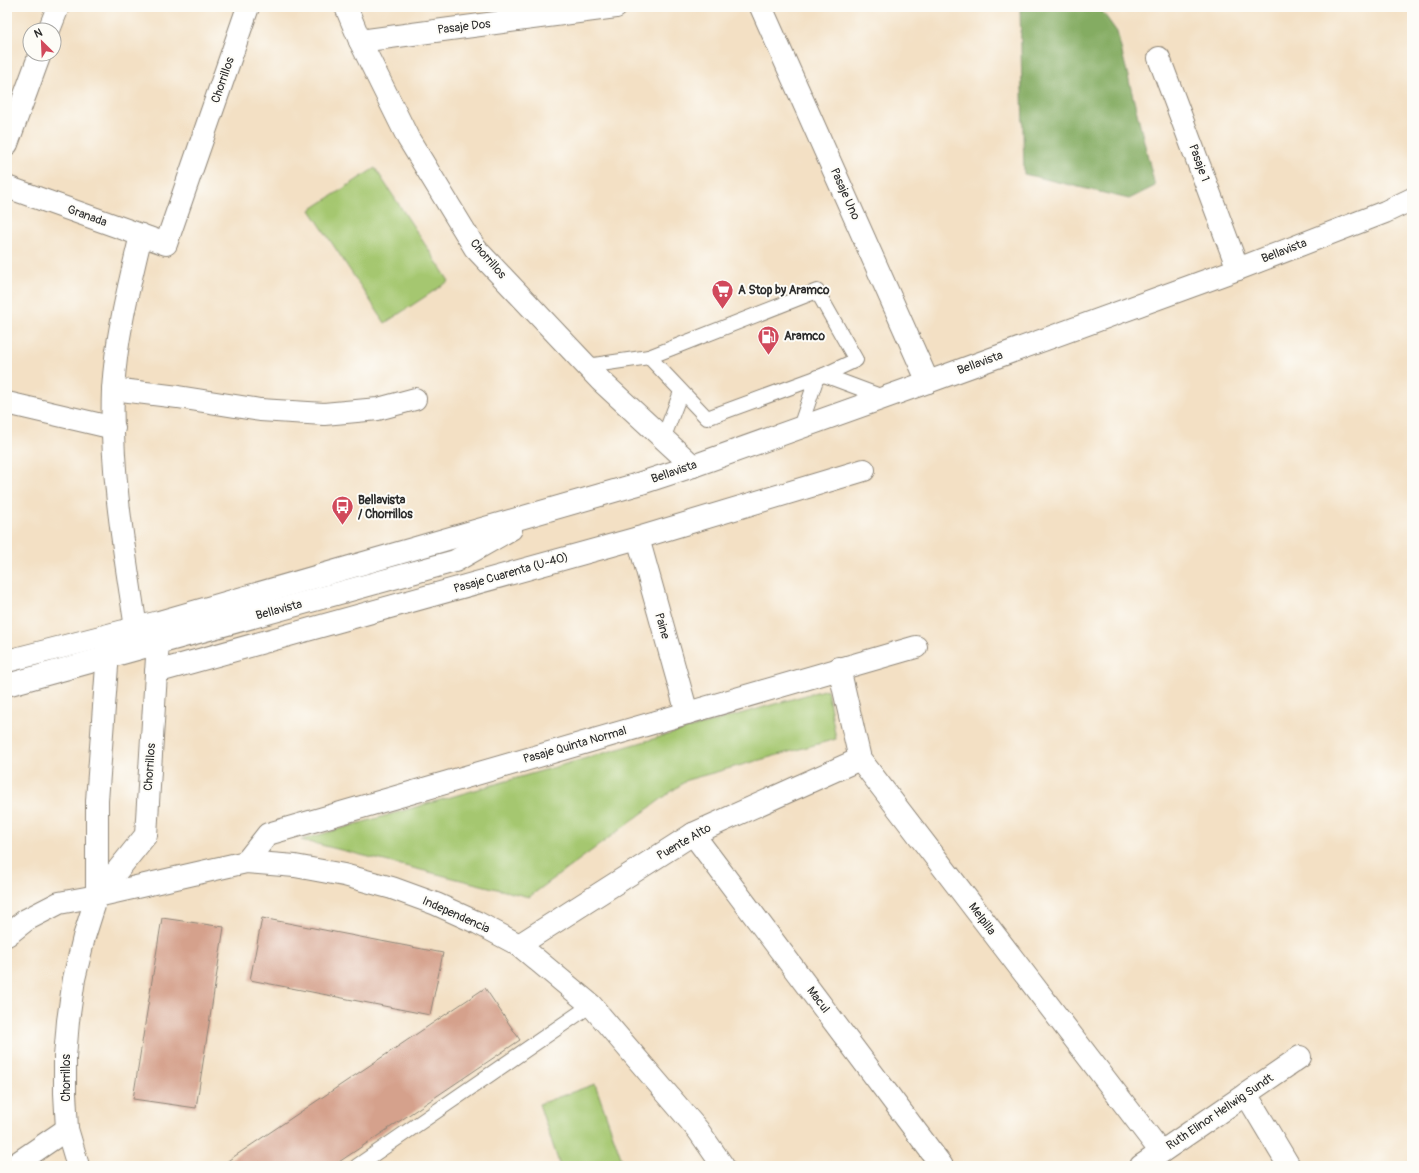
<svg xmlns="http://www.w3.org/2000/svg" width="1419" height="1173" font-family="Pangolin,sans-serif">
<rect width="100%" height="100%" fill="#fdfcf7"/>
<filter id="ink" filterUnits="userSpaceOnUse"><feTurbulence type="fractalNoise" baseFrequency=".025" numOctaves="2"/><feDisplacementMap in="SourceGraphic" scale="8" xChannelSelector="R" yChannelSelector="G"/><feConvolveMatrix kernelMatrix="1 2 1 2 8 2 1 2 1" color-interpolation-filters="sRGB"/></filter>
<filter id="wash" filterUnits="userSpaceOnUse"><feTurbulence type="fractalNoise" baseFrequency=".012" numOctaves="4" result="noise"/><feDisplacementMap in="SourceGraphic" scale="16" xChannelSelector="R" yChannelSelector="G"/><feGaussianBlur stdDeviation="0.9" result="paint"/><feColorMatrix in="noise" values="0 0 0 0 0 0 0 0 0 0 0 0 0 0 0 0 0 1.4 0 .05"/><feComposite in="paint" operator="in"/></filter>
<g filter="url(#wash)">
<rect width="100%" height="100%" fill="#f3e0c4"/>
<g fill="#a5c770" stroke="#68794e">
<path d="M375,168L449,281L385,323L310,210Z"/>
<path d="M827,689L836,739L687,780L529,897L301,840Z"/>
<path d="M595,1084L624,1166H560L539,1104Z"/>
</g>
<path fill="#84ac62" stroke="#586c46" d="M1020,7H1099L1117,32L1155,186L1129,199L1024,174Z"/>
<g id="blocks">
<g fill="#d5a18c">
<path d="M162,918L224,927L196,1108L133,1099Z"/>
<path d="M262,918L443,953L430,1015L250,980Z"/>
<path d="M485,988L520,1040L333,1166H220Z"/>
</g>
</g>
</g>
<g filter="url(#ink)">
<use href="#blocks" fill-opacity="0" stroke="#8f8678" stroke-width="1"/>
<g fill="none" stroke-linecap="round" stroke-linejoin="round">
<defs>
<g id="service">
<path d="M817,291L856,360L824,375L707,418L649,357Z"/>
<path d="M587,366L649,357"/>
<path d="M824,375L883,397"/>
<path d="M800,427L817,377"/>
<path d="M663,439L681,392"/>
<path d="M357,1166L591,1005"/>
</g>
<g id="minor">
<path d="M761,7L928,382"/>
<path d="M49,30L58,7"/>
<path d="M360,41L616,7"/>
<path d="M1159,58L1238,269"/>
<path d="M7,144L40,54"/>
<path d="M7,187L166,244L248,7"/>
<path d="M113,389L178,397L260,410L324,414L378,409L415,399"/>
<path d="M7,403L114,428"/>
<path d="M638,538L687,713"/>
<path d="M136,628C124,549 110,470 113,390C116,337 129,286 141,235"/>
<path d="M839,668L860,759L1161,1152"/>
<path d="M156,672L638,538L864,470"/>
<path d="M693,834L942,1166"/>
<path d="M246,862L268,834L916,647"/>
<path d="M97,896L246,862L295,866L344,875L392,888L436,904L478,923L519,945L591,1005L698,1130L723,1166"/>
<path d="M519,945L693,834L860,759"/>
<path d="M1246,1094L1289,1166"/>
<path d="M13,1166L67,1129"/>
<path d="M1141,1166L1300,1057"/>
</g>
<g id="tertiary">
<path d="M346,7L360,41L408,138L475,248L601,381L693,466"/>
<path d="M97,896L146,835L159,625"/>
<path d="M7,935L26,920L59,903L97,896"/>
<path d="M78,1166L67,1129L65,1093V1057L68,1021L74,979L84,937L97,896V801L109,639"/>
</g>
<g id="secondary">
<path d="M7,661L159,622L635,485L693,466L928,382L1238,269L1385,212L1412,199"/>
<path d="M7,685L455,561L511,529"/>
</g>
</defs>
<use href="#service" stroke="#8f8678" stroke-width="16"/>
<use href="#minor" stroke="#8f8678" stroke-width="24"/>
<use href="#tertiary" stroke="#8f8678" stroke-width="24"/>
<use href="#secondary" stroke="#8f8678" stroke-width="24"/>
<use href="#service" stroke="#fff" stroke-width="14"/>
<use href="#minor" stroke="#fff" stroke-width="22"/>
<use href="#tertiary" stroke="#fff" stroke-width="22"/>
<use href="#secondary" stroke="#fff" stroke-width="22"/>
</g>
</g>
<defs>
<symbol id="supermarket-pin" viewBox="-11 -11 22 30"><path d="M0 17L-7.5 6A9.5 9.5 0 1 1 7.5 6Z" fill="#d1495b" stroke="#fdfcf7"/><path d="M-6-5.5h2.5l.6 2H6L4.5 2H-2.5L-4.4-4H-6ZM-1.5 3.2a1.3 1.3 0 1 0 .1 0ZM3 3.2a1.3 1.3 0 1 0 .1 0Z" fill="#fff"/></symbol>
<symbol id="fuel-pin" viewBox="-11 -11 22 30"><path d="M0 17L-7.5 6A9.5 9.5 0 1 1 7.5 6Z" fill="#d1495b" stroke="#fdfcf7"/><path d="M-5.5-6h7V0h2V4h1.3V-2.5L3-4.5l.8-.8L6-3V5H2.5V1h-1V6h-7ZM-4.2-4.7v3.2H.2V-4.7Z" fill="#fff"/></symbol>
<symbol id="bus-pin" viewBox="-11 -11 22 30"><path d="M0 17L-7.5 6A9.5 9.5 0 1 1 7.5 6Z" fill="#d1495b" stroke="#fdfcf7"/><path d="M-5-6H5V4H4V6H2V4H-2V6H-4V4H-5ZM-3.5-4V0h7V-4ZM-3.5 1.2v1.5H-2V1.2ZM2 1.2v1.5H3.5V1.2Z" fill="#fff"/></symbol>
</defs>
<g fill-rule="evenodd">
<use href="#supermarket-pin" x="710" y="278" width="25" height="34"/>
<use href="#fuel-pin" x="756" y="324" width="25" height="34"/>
<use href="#bus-pin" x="330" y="494" width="25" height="34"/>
</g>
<g text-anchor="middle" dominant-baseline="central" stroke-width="4" stroke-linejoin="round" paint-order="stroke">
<g font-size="12" fill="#2b2b2b" stroke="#fdfcf7">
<text transform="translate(464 27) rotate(-7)">Pasaje Dos</text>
<text transform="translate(223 80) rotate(-71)">Chorrillos</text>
<text transform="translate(1199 163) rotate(70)">Pasaje 1</text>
<text transform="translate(845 194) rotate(66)">Pasaje Uno</text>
<text transform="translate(87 216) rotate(20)">Granada</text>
<text transform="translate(1284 251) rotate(-21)">Bellavista</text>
<text transform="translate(488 259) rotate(49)">Chorrillos</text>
<text transform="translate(980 363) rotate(-20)">Bellavista</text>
<text transform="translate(674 472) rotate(-19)">Bellavista</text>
<text transform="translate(511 573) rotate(-16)">Pasaje Cuarenta (U-40)</text>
<text transform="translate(279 610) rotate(-15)">Bellavista</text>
<text transform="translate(662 626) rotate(74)">Paine</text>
<text transform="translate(575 745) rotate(-16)">Pasaje Quinta Normal</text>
<text transform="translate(150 767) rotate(-86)">Chorrillos</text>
<text transform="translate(684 842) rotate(-30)">Puente Alto</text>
<text transform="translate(456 915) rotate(24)">Independencia</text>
<text transform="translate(982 919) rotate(53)">Melpilla</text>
<text transform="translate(818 1000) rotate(53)">Macul</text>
<text transform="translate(66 1078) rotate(-90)">Chorrillos</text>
<text transform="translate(1220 1112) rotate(-34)">Ruth Elinor Hellwig Sundt</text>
</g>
<g font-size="12" font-weight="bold" fill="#2b2b2b" stroke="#fdfcf7" text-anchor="start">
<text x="738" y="290">A Stop by Aramco</text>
<text x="784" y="336">Aramco</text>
<text x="358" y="500">Bellavista<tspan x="358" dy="14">/ Chorrillos</tspan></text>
</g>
</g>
<rect width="1419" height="1173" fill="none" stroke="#fdfcf7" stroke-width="24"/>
<g transform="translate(42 42) rotate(336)"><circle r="19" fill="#fdfcf7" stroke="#a9a8a5"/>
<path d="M0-3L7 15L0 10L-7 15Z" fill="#d1495b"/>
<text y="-6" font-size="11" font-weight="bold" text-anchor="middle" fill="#2b2b2b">N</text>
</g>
</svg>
